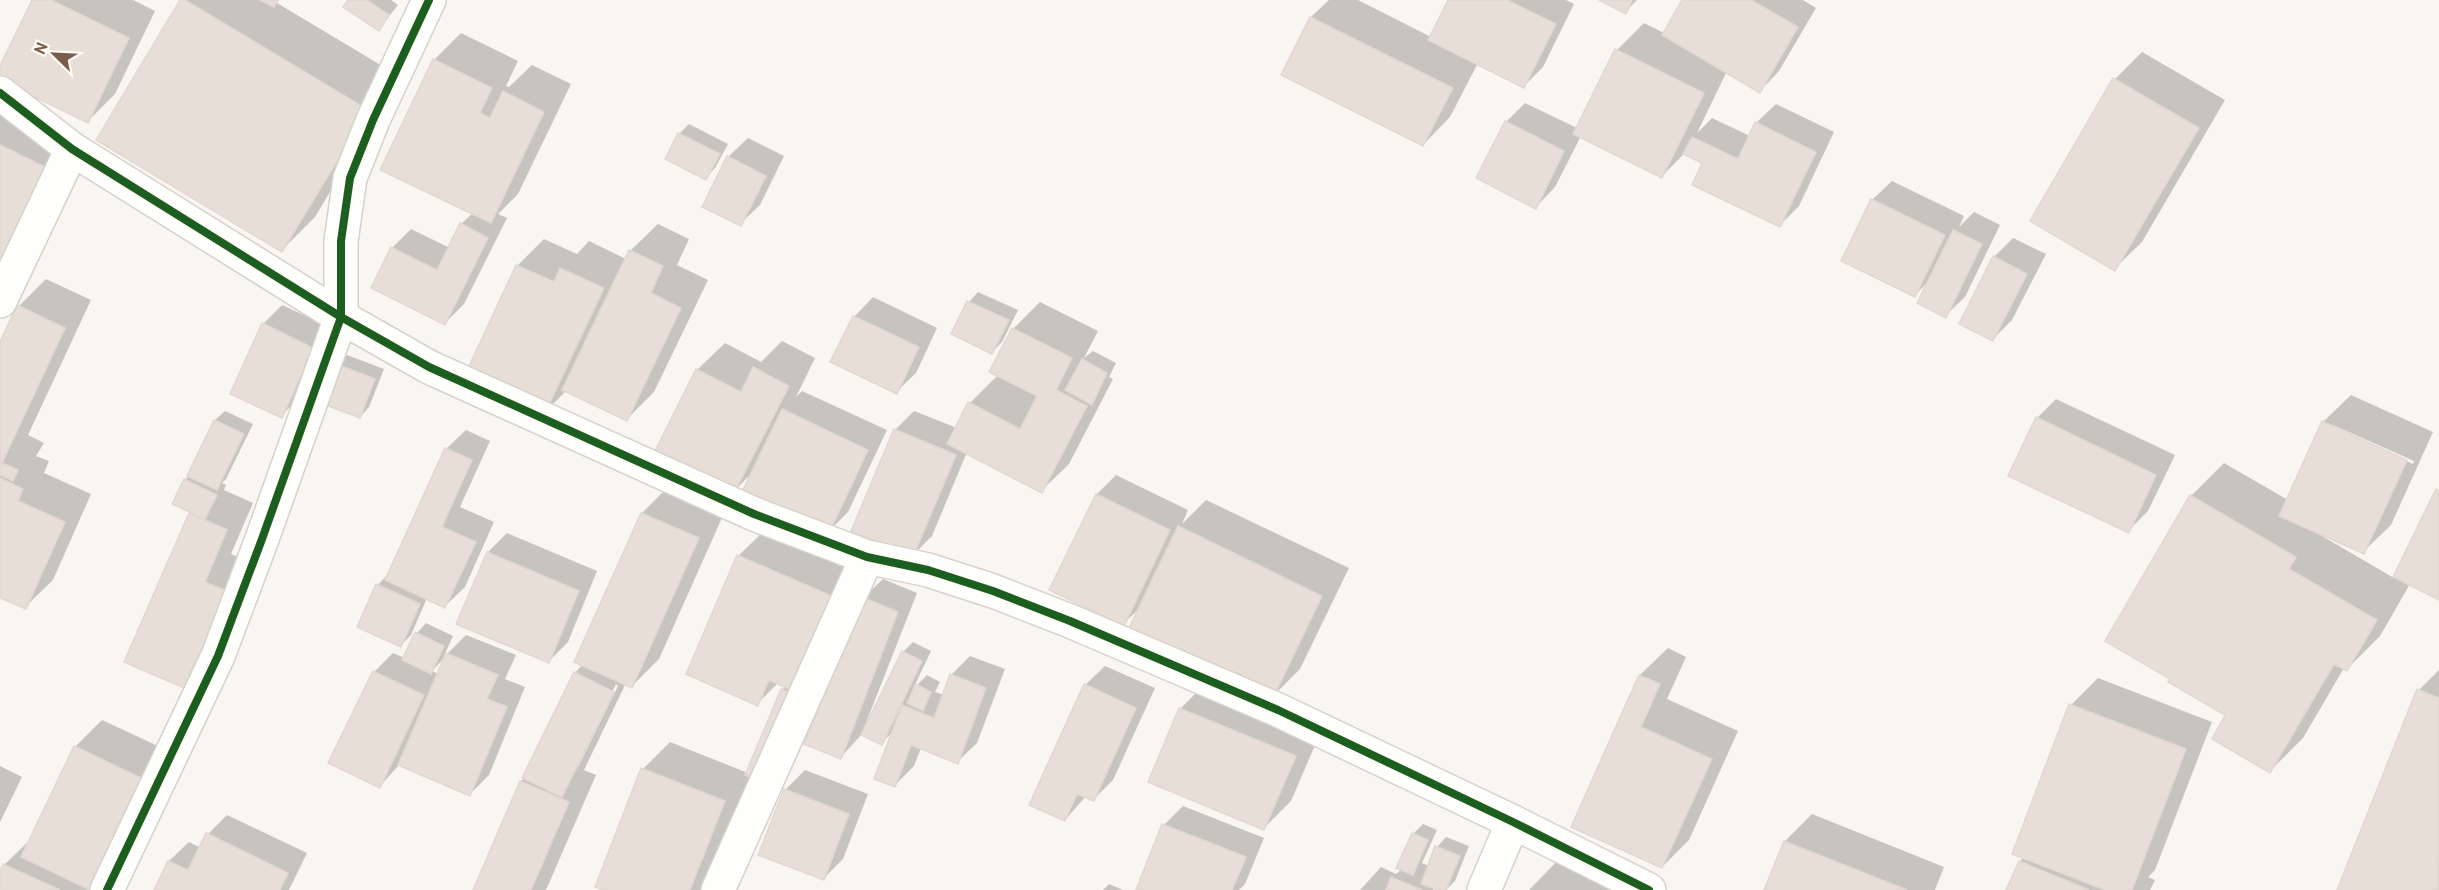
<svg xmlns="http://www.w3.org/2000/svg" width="2439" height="890" font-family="'PT Sans',sans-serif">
<rect width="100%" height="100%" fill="#f9f5f0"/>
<g fill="#0003" fill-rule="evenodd">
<path d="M34,0H133L155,11L115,94L88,121L0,69Z"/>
<path d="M181,0H279L277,3L399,76L315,217L282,250Z"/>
<path d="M350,0H391L398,5L379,29Z"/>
<path d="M1329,0H1358L1431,37L1449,0H1566L1574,4L1543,67L1524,86L1478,63L1450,117L1423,145L1283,74L1311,17Z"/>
<path d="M1602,0H1637L1625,12Z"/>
<path d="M1684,0H1803L1816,8L1779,71L1760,91L1727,71L1697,133L1712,118L1750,136L1756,123L1776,104L1834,132L1799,206L1780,225L1704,162L1685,153L1662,176L1581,136L1555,187L1536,207L1506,122L1525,103L1577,128L1617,50L1644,23L1664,33Z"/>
<path d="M461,33L518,61L506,86L509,87L532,65L571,84L518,194L498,214L507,218L464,304L445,323L392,248L411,229L448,247L461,224L473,213L434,60Z"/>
<path d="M2142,52L2225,100L2142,242L2114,269L2115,79Z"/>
<path d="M0,105L77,142L0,269Z"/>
<path d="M689,124L728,144L715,168L706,178L667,158L679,134Z"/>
<path d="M748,138L784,156L760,205L740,224L728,157Z"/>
<path d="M1892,181L1964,216L1959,227L1974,212L2000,225L1965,297L1945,316L1929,281L1915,295L1872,200Z"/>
<path d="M658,224L689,239L677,265L708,280L654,392L627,419L566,391L544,413L517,266L544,239L577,254L589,241L626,259L630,251Z"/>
<path d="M2013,238L2046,254L2012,320L1993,339L1994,257Z"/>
<path d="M46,279L91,300L28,435L44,443L36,456L49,461L44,473L91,494L53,580L25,607L0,596V346L19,306Z"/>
<path d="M978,292L1018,310L1002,342L992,352L953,334L969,302Z"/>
<path d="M873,297L937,328L916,373L896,392L854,317Z"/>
<path d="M1040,302L1098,331L1084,358L1093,351L1116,363L1109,377L1113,379L1069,464L1041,491L967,452L932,536L913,555L895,430L914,411L957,428L970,403L998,375L1013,329Z"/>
<path d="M282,305L332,328L301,396L281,416L263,324Z"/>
<path d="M782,341L815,358L796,397L802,391L887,430L848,512L829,531L752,473L734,491L697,370L725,343L761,362Z"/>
<path d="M347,355L384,369L369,407L360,417L338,365Z"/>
<path d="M2351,395L2433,432L2391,525L2363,552L2323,534L2322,536L2394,578L2439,489V599L2410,584L2380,636L2347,669L2344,668L2303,738L2270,771L2227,715L2191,496L2224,463L2288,500L2323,422ZM2333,425L2414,461L2413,464L2333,428Z"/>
<path d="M2056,399L2175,455L2148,511L2128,531L2037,418Z"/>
<path d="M225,411L253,424L226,479L222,483L226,485L224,490L253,503L231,554L257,566L215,661L190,514L192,512L185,480L189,475L215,420Z"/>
<path d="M466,430L490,441L460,507L494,522L465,587L445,606L427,598L411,635L401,645L378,585L387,575L446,449Z"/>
<path d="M1116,475L1188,510L1182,524L1206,500L1349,568L1300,669L1273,696L1139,609L1123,624L1051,589L1097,494Z"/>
<path d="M669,486L725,511L659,659L632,686L626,683L584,770L596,775L546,890H474L521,781L525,777L575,673L583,664L576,661L642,513ZM616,684L618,686L578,767H575Z"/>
<path d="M766,529L872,574L860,601L883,579L917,593L864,728L866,729L903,652L913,642L931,651L913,689L927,675L940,682L935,692L944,695L951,675L970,656L1005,669L977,743L957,762L921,748L914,766L895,785L894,731L881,743L862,734L841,757L855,619L750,776L705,890H607L643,769L670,742L748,773L782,690L786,686L778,683L757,704L738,556Z"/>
<path d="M507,533L597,571L568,642L549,661L458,623L488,552Z"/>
<path d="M426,623L453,636L443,658L466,635L516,655L505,679L525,687L489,775L470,794L400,764L379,787L374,672L393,653L405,658L417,633ZM445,657L438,674L432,671Z"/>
<path d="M1668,648L1686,657L1667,699L1738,731L1689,840L1662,867L1572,826L1640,675Z"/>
<path d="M1105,666L1155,688L1113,780L1093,800L1086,796L1065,820L1085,685Z"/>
<path d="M2439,670V890H2338L2419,690Z"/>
<path d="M2098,678L2212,722L2155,870L2148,877L2155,880L2150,890H2008L2020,861L2024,857L2071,705Z"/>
<path d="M1208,681L1322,729L1291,801L1264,828L1150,781L1180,709Z"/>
<path d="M102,720L188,760L135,870L115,890H0V875L4,865L32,838L75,747Z"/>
<path d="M0,766L22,777L0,822Z"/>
<path d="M805,770L868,794L843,859L823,879L785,790Z"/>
<path d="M1183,806L1264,838L1245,884L1239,890H1138L1164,825Z"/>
<path d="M1812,814L1944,867L1935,890H1766L1785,841Z"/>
<path d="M227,815L307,853L289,890H156L169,861L189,842L201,848L208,834Z"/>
<path d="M1423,824L1437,830L1422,863L1429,866L1437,847L1446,837L1469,846L1455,881L1446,890L1435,887L1433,890H1360L1381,867L1396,874L1402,869L1413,834Z"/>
<path d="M1562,856L1639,890H1529Z"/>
<path d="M1109,884L1123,890H1103Z"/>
</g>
<g fill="#e6ded7" stroke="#e2d8d2" stroke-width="1.5">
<path d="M32,0H51L129,38L88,123L0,80V66Z"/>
<path d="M180,0H185L368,110L282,252L96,140Z"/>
<path d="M260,0H278L274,7Z"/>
<path d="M348,0H367L389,15L379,31L343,7Z"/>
<path d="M1448,0H1507L1556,24L1524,88L1428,40Z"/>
<path d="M1599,0H1632L1626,14Z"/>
<path d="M1682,0H1751L1798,27L1760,93L1662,35Z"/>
<path d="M1310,17L1453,88L1423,146L1281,75Z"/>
<path d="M1615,49L1704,93L1662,178L1573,134Z"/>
<path d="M433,59L492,88L480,113L490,118L503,91L544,112L491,223L380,170Z"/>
<path d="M2113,78L2199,128L2115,271L2030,221Z"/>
<path d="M1505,121L1564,151L1536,209L1476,178Z"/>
<path d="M1755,122L1816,152L1780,227L1692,185L1702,163L1683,154L1692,137L1738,159Z"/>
<path d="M678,133L720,154L706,180L665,159Z"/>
<path d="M0,145L51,170L0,271Z"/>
<path d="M727,156L766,176L741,226L702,207Z"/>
<path d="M1871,199L1945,235L1915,297L1841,261Z"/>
<path d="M460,223L488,238L445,325L371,288L391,247L437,270Z"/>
<path d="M1953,230L1982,244L1946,318L1917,303Z"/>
<path d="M629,250L663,266L651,293L681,308L627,421L562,390Z"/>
<path d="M1993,256L2027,274L1993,341L1959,324Z"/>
<path d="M516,265L554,282L560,268L604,288L544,415L464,377Z"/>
<path d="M967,301L1009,320L992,354L951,334Z"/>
<path d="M17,305L65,328L2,463L18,470L13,481L0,475V342Z"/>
<path d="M853,316L919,347L897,394L830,362Z"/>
<path d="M262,323L313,348L282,418L230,394Z"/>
<path d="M1012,328L1072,358L1056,390L1087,406L1042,493L947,444L968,402L1020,429L1037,396L989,372Z"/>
<path d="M1082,359L1107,373L1092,405L1065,390Z"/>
<path d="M336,364L375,379L360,418L321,403Z"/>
<path d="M753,367L789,386L734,493L654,453L696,369L741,392Z"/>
<path d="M782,409L868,450L829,533L742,492Z"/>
<path d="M2036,417L2156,475L2129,533L2008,476Z"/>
<path d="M214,420L244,434L217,490L187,476Z"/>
<path d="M2322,421L2407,460L2364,554L2279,516Z"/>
<path d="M894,429L956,455L913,557L851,531Z"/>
<path d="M445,448L472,460L442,527L476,542L445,608L385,580Z"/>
<path d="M0,478L23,489L18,501L65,522L26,609L0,598Z"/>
<path d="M184,479L217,495L205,519L172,504Z"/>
<path d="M2436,489L2439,491V600L2393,577Z"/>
<path d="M1096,494L1170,530L1124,626L1049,590Z"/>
<path d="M2190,495L2296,557L2289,569L2377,620L2347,671L2334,664L2270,773L2212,739L2225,715L2168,682L2170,679L2105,641Z"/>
<path d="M189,513L227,530L205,582L231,593L189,690L124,662Z"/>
<path d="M641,513L699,538L632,688L574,662Z"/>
<path d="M1178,526L1322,596L1273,698L1129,628Z"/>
<path d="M487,552L579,591L549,663L456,624Z"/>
<path d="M737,555L845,602L804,696L769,680L758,706L686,674Z"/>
<path d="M376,584L420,604L401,647L357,627Z"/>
<path d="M862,597L898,612L841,759L804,744Z"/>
<path d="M415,632L444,646L431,674L402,660Z"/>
<path d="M902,651L922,661L882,745L861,735Z"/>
<path d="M446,653L498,675L487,699L507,707L470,796L398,765Z"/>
<path d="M373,671L424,695L380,788L328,763Z"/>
<path d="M574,672L614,692L562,797L522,778Z"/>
<path d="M950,674L986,688L958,764L911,745L895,787L874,779L902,705L934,718Z"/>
<path d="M1639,675L1660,684L1641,727L1712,759L1662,868L1571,827Z"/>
<path d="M916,684L931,692L923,711L907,703Z"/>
<path d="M1084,684L1136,708L1094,801L1077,794L1065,821L1029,805Z"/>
<path d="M781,689L806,700L771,786L745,775Z"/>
<path d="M2417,689L2439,698L2438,890H2337Z"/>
<path d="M2069,704L2186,749L2132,890H2105L2012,854Z"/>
<path d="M1179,708L1296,756L1264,830L1148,782Z"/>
<path d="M74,746L162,788L112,890H90L21,857Z"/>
<path d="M641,768L725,801L690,890H603L595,887Z"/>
<path d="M520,781L569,802L531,890H473Z"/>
<path d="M784,789L849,814L824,880L758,855Z"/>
<path d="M1162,824L1246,857L1232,890H1136Z"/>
<path d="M206,833L288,873L280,890H154L168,861L188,870Z"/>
<path d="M1412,833L1428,840L1413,875L1396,868Z"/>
<path d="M1784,841L1907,890H1764Z"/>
<path d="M1435,846L1460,856L1446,890H1438L1421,884Z"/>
<path d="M2019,861L2089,890H2006Z"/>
<path d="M3,864L60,890H0V871Z"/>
<path d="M1391,877L1422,890H1386Z"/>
</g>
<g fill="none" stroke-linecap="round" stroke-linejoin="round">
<defs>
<g id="street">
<path d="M0,301L72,149"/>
<path d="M107,890L218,656L262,539L341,317V241L350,178L373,120L429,0"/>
<path d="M718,890L867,557"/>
<path d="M1484,890L1513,822"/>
</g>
<path id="secondary" d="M0,93L72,149L341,317L429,367L754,514L867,557L928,570L993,591L1070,621L1278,710L1513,822L1649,890"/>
</defs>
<use href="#street" stroke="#d7d1cb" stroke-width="36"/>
<use href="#secondary" stroke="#d9d2cb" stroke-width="36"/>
<use href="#street" stroke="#fefefd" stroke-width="33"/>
<use href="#secondary" stroke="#fefefd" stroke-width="33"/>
<defs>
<g id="cycleway">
<path d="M0,93L72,149L341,317L429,367L754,514L867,557L928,570L993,591L1070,621L1278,710L1513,822L1649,890"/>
<path d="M107,890L218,656L262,539L341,317V241L350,178L373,120L429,0"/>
</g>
</defs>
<use href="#cycleway" stroke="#fffaf3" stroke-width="11"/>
<use href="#cycleway" stroke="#1b5e20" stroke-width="8"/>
</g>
<g transform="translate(54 54) rotate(294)" stroke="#fffaf3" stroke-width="4.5" paint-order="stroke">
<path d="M0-4.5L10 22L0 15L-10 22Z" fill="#7a5c4d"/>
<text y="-9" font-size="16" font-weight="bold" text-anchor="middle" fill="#7a5c4d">N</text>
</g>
</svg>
